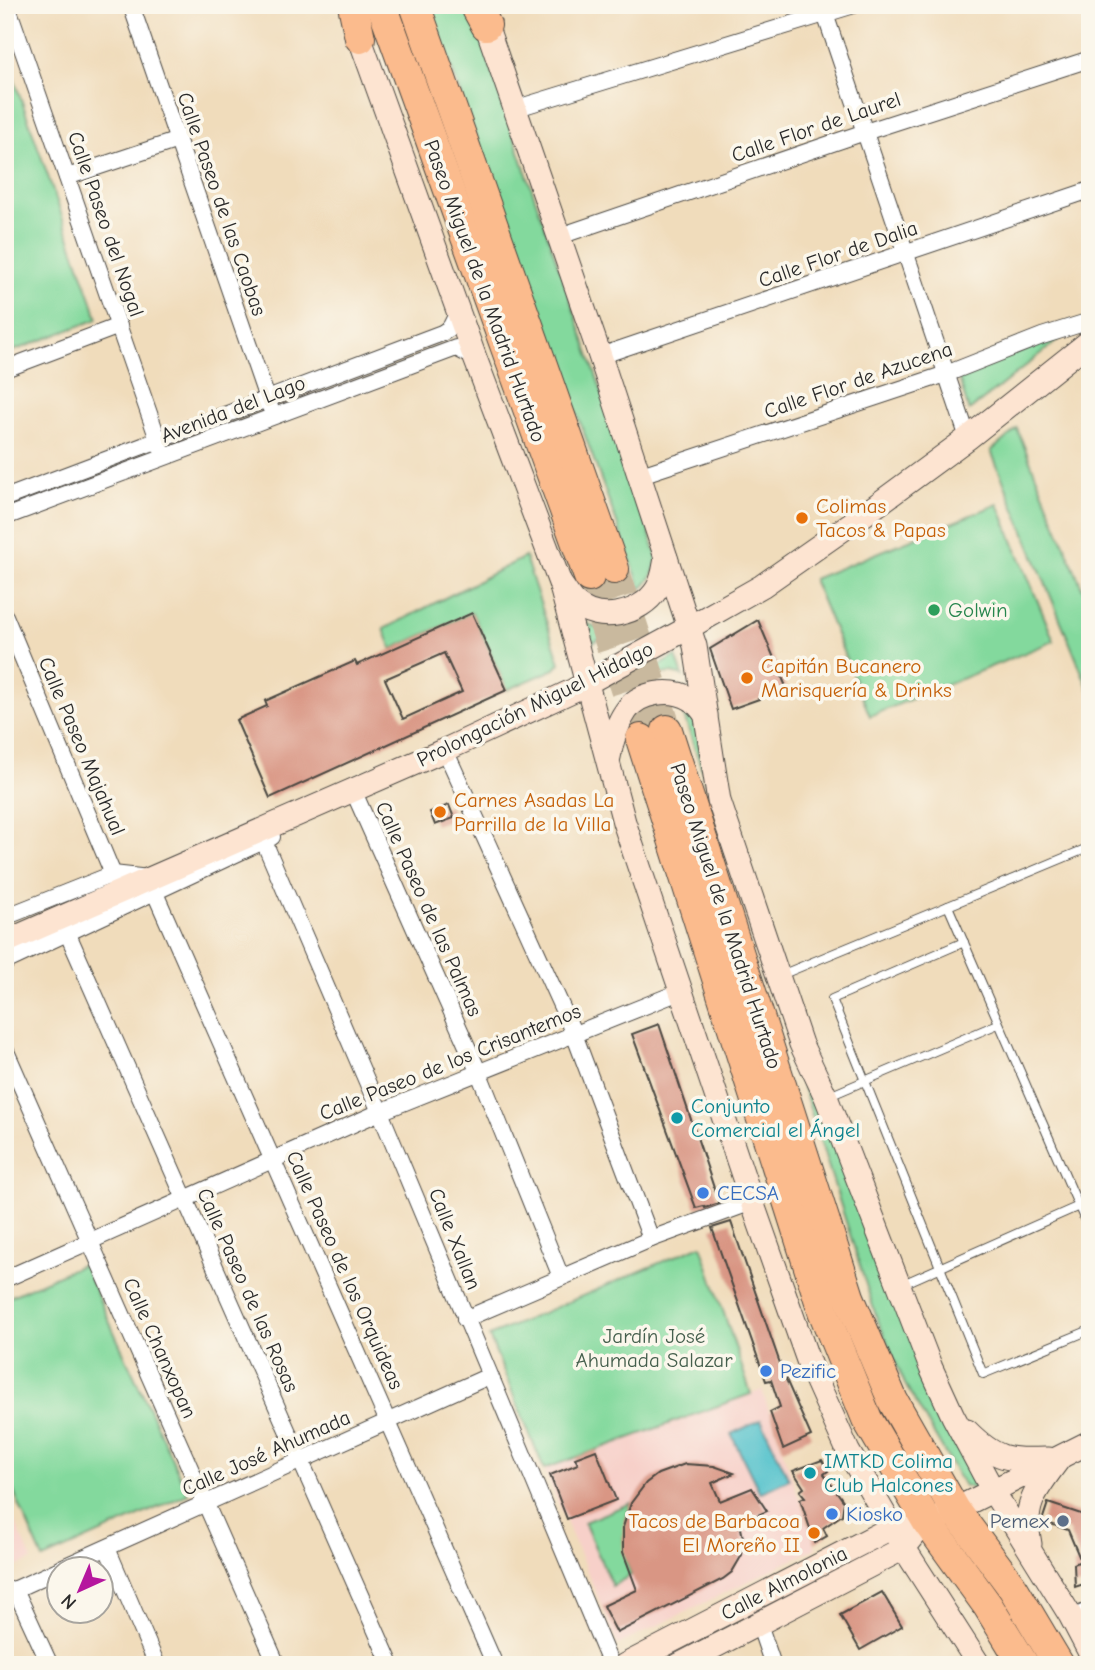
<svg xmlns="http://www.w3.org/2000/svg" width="1095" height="1670" font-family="'Comic Neue',sans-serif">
<rect width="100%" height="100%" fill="#fbf7ec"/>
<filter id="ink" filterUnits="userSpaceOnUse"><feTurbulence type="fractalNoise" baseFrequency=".0143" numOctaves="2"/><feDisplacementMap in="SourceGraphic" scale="14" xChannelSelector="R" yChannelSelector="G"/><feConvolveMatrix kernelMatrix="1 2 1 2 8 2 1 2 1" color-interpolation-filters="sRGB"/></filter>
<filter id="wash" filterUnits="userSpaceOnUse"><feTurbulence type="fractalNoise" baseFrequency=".00686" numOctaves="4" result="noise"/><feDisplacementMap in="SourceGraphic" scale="28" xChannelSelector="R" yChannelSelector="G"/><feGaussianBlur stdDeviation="1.57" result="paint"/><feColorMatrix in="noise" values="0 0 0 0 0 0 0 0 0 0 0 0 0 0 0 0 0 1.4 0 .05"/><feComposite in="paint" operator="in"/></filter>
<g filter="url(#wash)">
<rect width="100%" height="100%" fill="#f0dcbb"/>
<g fill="#f7d0c9">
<path d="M762,1390L816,1548L618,1645L544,1469Z"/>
<path d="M5,1499L32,1560L5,1572Z"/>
</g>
<g fill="#83d99d" stroke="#578264" stroke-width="2">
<path d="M430,5H467L475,19C533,199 599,377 657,557C655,570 652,580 641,589L462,99Z"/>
<path d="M5,53L98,319L5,354Z"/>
<path d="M1067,333L969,411L958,375Z"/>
<path d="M1017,429L1090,607V692L991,451Z"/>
<path d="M998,504L1054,641L870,716L813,579Z"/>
<path d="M525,557L560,663L555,669L507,690L472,613L392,649L384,629Z"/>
<path d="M584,622L599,629L616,630L592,643Z"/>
<path d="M676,656L683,676L671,673L651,675L650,672Z"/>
<path d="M682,710L695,720L708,788Z"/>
<path d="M791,1049L862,1203L980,1476L976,1489L964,1486L905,1384L876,1316Z"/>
<path d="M701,1245L751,1394L544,1469L489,1336Z"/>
<path d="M83,1264L188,1494L43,1559L5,1472V1299Z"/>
<path d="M631,1503C621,1532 621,1546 631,1575L612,1586L584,1522Z"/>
</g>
<path fill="#55c2cc" stroke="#40767c" stroke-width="2" d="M761,1420L789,1479L760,1493L731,1434Z"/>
<g id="blocks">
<g fill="#d99684" fill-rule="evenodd">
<path d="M472,613L507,690L270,798L236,720L267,706L265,701L355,661L357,665ZM444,653L462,692L403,719L385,679Z"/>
<path d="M758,620L787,689L731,709L710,649Z"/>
<path d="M449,805L454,818L435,825L430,812Z"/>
<path d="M659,1024L719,1203L705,1208L704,1206L696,1208L632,1034Z"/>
<path d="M731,1222L784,1375L811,1436L783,1449L770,1412L780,1407L771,1380L766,1381L712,1228Z"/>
<path d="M596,1450L616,1500L567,1519L550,1475L578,1464L575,1458Z"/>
<path d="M822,1460L828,1471L824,1474L844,1502L842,1515L823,1528L827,1536L815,1543L800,1499L805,1497L800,1491L804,1488L793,1471Z"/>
<path d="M685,1464L714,1466L734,1473L712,1483L720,1501L752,1488L767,1511L740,1523L744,1543L742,1555L732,1572L723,1579L617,1633L603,1606L637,1590L623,1552V1527L631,1503L646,1483L658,1474Z"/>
<path d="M1048,1503L1090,1517V1582L1075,1587L1074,1564L1081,1561L1068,1530L1042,1521Z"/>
<path d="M882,1592L902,1626L860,1650L840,1615Z"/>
</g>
</g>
</g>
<g filter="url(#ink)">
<use href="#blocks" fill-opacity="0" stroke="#494641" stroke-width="2"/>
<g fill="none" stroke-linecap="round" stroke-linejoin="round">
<g stroke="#c9b99e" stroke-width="30" stroke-dasharray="30 15" stroke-linecap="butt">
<path d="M614,569L667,730"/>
<path d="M589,577L641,739"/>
</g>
<defs>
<g id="lane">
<path d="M948,906L1090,847"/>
<path d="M964,942L832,999L983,1374L1090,1330"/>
<path d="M781,975L948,906L1090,1232"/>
<path d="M827,1097L998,1024"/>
<path d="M903,1284L1079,1206"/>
<path d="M1072,1614L1090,1605"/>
</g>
<g id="street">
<path d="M7,5L161,448"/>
<path d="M131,5L270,407"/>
<path d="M822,5L968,438"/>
<path d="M514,109L854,5"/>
<path d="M67,177L178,140"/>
<path d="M557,237L865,132L1090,59"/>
<path d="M600,356L1090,190"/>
<path d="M5,369L119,326"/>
<path d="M638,476L946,374L1042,336L1090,321"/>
<path d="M5,498L442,333L450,328L459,310"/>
<path d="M5,517L456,348L475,358"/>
<path d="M5,616L120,891"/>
<path d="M445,750L574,1034L651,1239"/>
<path d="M353,790L478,1071L561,1277"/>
<path d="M259,830L380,1112L611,1665"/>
<path d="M155,893L495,1665"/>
<path d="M5,917L113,874L149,878"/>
<path d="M67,932L391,1665"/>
<path d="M5,962L272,837"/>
<path d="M5,1049L277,1665"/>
<path d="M5,1279L380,1112L682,991"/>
<path d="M465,1319L651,1239L752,1202"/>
<path d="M107,1548L157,1665"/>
<path d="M61,1568L489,1376"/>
<path d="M15,1589L50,1665"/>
<path d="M5,1594L60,1569"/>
<path d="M759,1624L773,1665"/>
</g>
<g id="secondary">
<path d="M481,10L600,356L695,646L719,801L801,1044L826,1097L931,1368L953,1416L993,1491L1070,1615L1090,1653"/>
<path d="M355,25L475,358L560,583L624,822L752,1202L810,1366L848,1451L904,1548L979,1665"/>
<path d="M562,586C566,591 570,599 575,603C598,624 641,615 657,589C663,580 664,569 666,558"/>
<path d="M609,757C612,740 616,725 626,711C639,691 672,688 691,699C697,703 702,710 706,715"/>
<path d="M5,942L445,750L574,690L688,628L762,586L862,516L968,438L1090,341"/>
<path d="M967,1431C997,1461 1008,1460 1049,1459"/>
<path d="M942,1516L1090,1442"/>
<path d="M1030,1544C1022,1505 1036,1490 1059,1459"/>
<path d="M625,1665L893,1527L907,1526"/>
<path d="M679,1665L904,1548L913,1537"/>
</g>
<g id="highway">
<path d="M353,5L360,38"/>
<path d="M382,5L589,577"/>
<path d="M415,5L614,569"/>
<path d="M475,5L486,25"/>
<path d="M667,730L849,1297L893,1401L955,1510L1013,1588L1059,1665"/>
<path d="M641,739L823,1311L867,1419L928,1523L988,1606L1024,1665"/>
</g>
</defs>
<use href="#lane" stroke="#494641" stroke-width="10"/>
<use href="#street" stroke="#494641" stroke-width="18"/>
<use href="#secondary" stroke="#494641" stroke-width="25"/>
<use href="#highway" stroke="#494641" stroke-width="32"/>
<use href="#lane" stroke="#fff" stroke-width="8"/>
<use href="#street" stroke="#fff" stroke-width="16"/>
<use href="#secondary" stroke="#fde4d1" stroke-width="23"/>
<use href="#highway" stroke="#fbbb8d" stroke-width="30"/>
</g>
</g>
<g fill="#e8710a" stroke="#fbf7ec" stroke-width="2.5">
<circle cx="802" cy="518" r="7"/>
<circle cx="747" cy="678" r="7"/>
<circle cx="440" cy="812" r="7"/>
<circle cx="814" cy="1533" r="7"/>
</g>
<circle fill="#2e9e5b" stroke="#fbf7ec" stroke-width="2.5" cx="934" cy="610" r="7"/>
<g fill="#0f9aa8" stroke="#fbf7ec" stroke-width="2.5">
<circle cx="677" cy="1118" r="7"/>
<circle cx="810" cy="1473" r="7"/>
</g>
<g fill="#3f7fe0" stroke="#fbf7ec" stroke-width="2.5">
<circle cx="703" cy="1193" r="7"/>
<circle cx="766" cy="1371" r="7"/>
<circle cx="832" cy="1514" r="7"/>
</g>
<circle fill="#5c6f8a" stroke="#fbf7ec" stroke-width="2.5" cx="1063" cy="1521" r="7"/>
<g text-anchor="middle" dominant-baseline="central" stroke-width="7" stroke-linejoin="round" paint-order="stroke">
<g font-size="21" fill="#2b2b2b" stroke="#fbf7ec">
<text transform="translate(816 127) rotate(-19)">Calle Flor de Laurel</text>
<text transform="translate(222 204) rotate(71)">Calle Paseo de las Caobas</text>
<text transform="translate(106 224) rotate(71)">Calle Paseo del Nogal</text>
<text transform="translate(838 254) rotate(-19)">Calle Flor de Dalia</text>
<text transform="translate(485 291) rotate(70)">Paseo Miguel de la Madrid Hurtado</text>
<text transform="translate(858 380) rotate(-19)">Calle Flor de Azucena</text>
<text transform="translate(233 409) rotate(-21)">Avenida del Lago</text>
<text transform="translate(535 704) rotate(-26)">Prolongación Miguel Hidalgo</text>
<text transform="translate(82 746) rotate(67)">Calle Paseo Majahual</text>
<text transform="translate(429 909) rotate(66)">Calle Paseo de las Palmas</text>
<text transform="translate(726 916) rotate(72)">Paseo Miguel de la Madrid Hurtado</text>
<text transform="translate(450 1062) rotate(-22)">Calle Paseo de los Crisantemos</text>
<text transform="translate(455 1239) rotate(68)">Calle Xallan</text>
<text transform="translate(345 1270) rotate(66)">Calle Paseo de los Orquideas</text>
<text transform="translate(248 1290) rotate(66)">Calle Paseo de las Rosas</text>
<text transform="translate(160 1348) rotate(66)">Calle Chanxopan</text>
<text transform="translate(266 1453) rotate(-24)">Calle José Ahumada</text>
<text transform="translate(784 1583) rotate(-27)">Calle Almolonia</text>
</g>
<g font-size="21" fill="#c56008" stroke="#fbf7ec" text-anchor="start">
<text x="816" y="506">Colimas<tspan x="816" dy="24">Tacos &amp; Papas</tspan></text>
<text x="761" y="666">Capitán Bucanero<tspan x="761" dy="24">Marisquería &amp; Drinks</tspan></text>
<text x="454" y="800">Carnes Asadas La<tspan x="454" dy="24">Parrilla de la Villa</tspan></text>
<text x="800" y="1521" text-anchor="end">Tacos de Barbacoa<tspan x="800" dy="24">El Moreño II</tspan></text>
</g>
<g font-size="21" fill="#27864d" stroke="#fbf7ec" text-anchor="start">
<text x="948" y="610">Golwin</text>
</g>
<g font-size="21" fill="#0d838f" stroke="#fbf7ec" text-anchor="start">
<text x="691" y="1106">Conjunto<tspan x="691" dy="24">Comercial el Ángel</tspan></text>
<text x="824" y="1461">IMTKD Colima<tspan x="824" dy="24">Club Halcones</tspan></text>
</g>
<g font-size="21" fill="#366cbe" stroke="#fbf7ec" text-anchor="start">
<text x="717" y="1193">CECSA</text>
<text x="780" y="1371">Pezific</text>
<text x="846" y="1514">Kiosko</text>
</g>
<g font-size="21" fill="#455f4d" stroke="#fbf7ec">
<text x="654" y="1336">Jardín José<tspan x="654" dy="24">Ahumada Salazar</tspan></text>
</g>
<g font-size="21" fill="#4e5e75" stroke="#fbf7ec" text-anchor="end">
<text x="1049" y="1521">Pemex</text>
</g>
</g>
<rect width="1095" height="1670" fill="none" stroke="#fbf7ec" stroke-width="28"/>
<g transform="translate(80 1590) rotate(224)"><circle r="33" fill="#fbf7ec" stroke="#a8a59f" stroke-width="2"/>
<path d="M0-5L12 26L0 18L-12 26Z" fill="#b5179e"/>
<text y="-10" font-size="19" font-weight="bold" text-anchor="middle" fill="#2b2b2b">N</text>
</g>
</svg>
